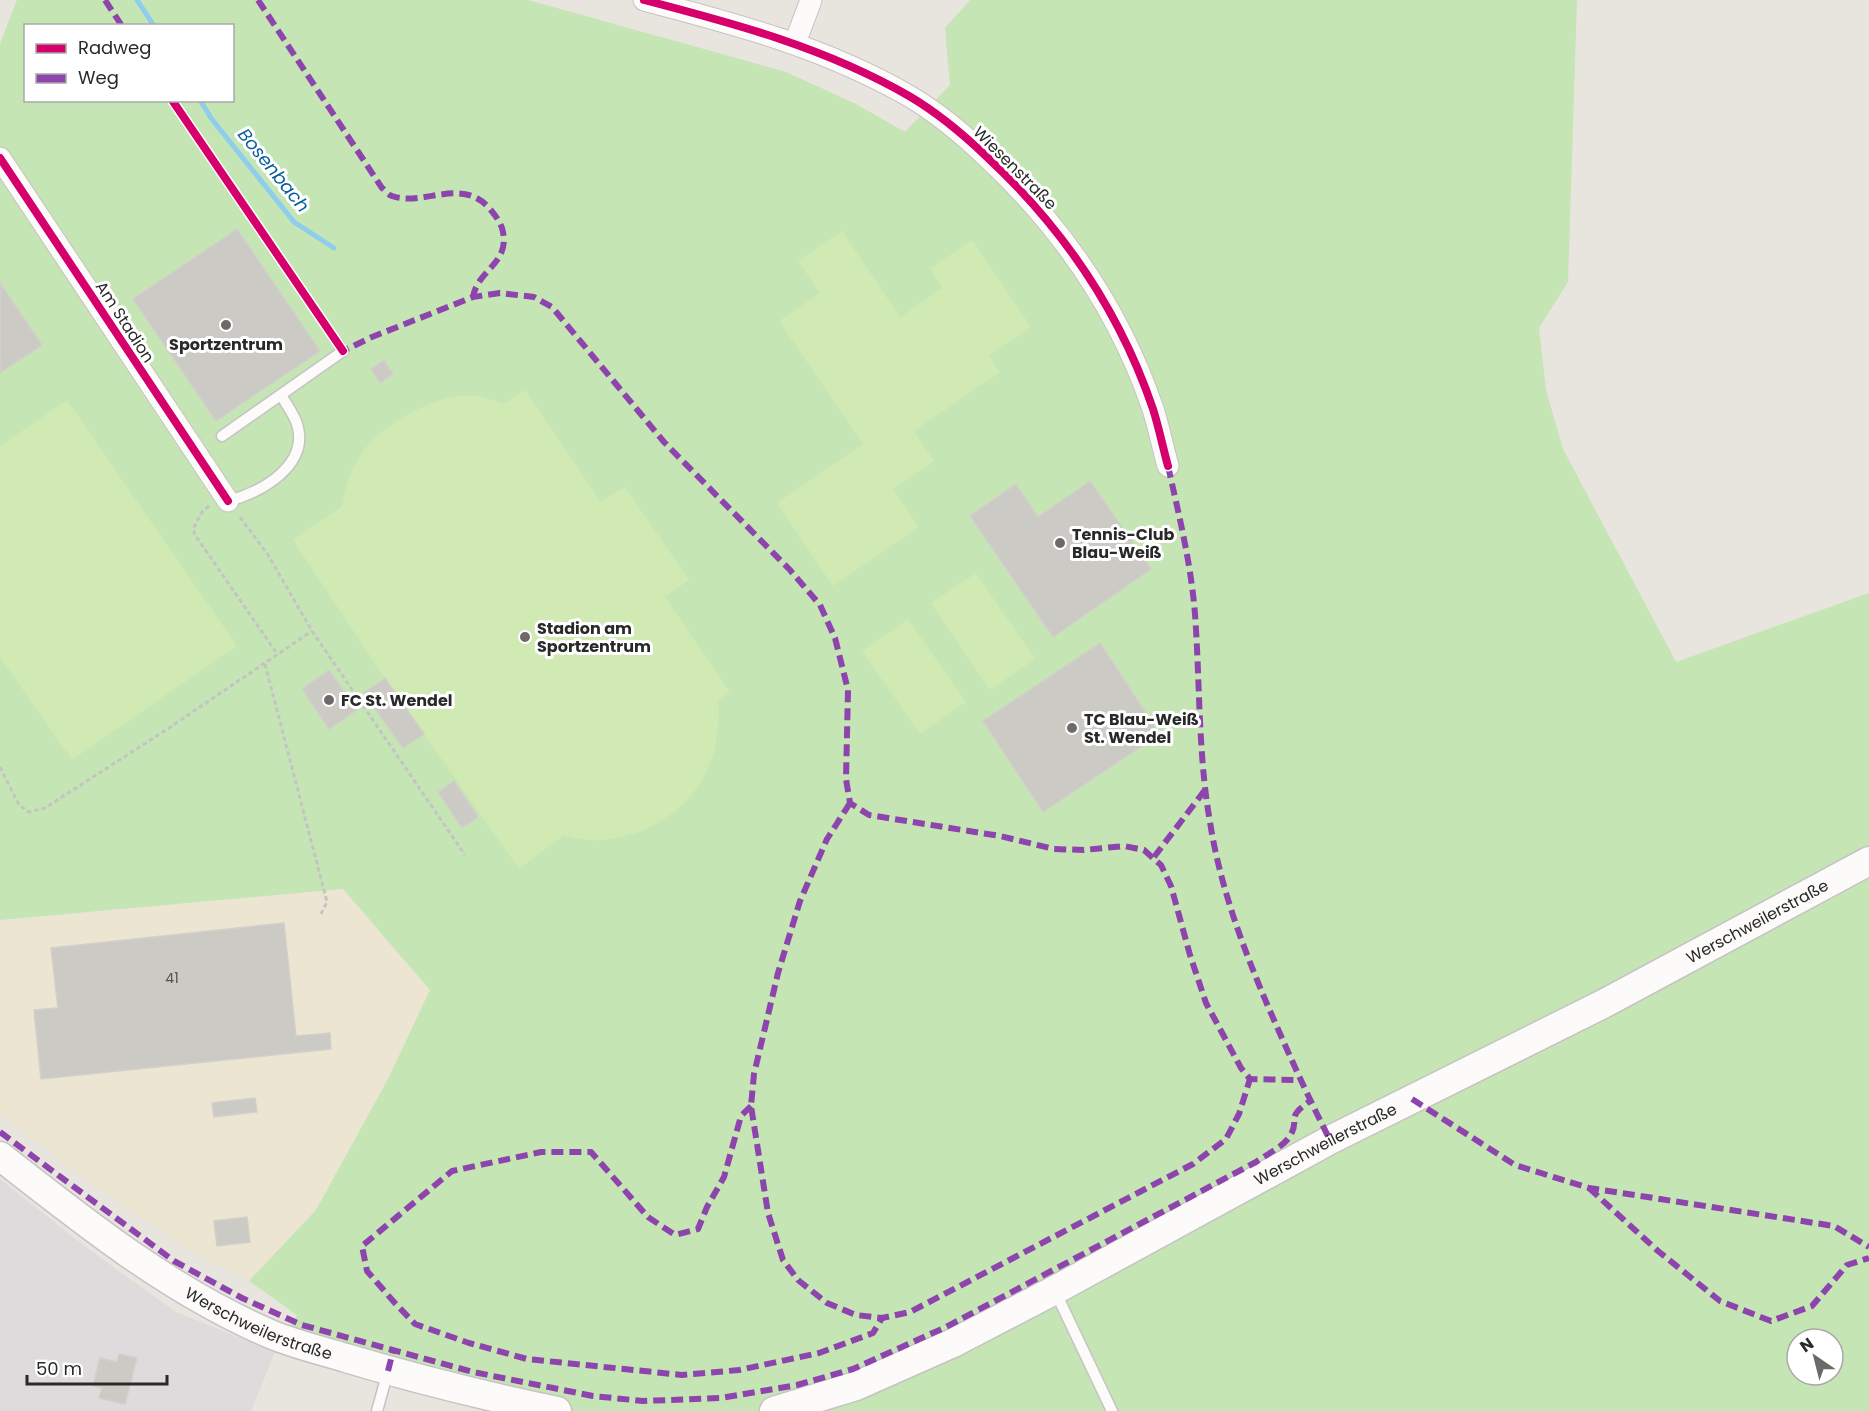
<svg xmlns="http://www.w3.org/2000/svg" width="1869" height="1411" font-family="Poppins,sans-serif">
<rect width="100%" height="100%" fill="#e8e4de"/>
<path fill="#dedbdd" d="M0,1179L87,1248L176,1312L275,1352L251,1411H0Z"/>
<path fill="#ebe5d2" d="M343,889L430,990L388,1079L316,1210L249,1281L195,1253L107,1195L0,1114V921Z"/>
<path fill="#c5e5b5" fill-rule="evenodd" d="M17,0H528L786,72L856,104L905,132L950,85L945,28L970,0H1577L1568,282L1539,328L1546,390L1563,449L1676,662L1869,593V1411H487L275,1352L297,1315L249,1281L316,1210L388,1079L430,990L343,889L0,920V44ZM26,26H232V100H26ZM1797,1339H1833V1375H1797Z"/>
<g fill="#d1e9b3">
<path d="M842,231L900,317L942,288L930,269L972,240L1031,327L989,356L1000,372L914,431L934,461L893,489L919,527L833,586L777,503L863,444L779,321L820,293L798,261Z"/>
<path d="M525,390L601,502L625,487L689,580L665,597L730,692L718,701C720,733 715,762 696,789C669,828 608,851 564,835L519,869L424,734L403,748L364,693L384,677L293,540L342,506C346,487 350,470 361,454C382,423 440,391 477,396C486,397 495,402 504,404Z"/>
<path d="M67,400L237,646L72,760L0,657V446Z"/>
<path d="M976,573L1035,659L990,690L931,603Z"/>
<path d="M908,619L966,702L920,734L862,651Z"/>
</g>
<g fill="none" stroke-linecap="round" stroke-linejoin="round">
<g stroke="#8ecdec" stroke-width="5">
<path d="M137,0L154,26"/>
<path d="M200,100L211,118L294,222L334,248"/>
</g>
</g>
<g fill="#cccac5" stroke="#d3cfca" stroke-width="1.5">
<path d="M237,229L320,351L216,421L133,299Z"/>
<path d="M0,283L42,345L0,373Z"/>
<path d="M384,360L393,374L380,383L371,369Z"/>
<path d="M1090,481L1151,569L1053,637L970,516L1016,484L1038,517Z"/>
<path d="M1100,643L1160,734L1043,812L983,721Z"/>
<path d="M329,670L357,710L329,729L302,689Z"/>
<path d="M385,678L424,734L403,748L364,693Z"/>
<path d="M454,781L478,817L462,828L438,792Z"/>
<path d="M284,923L296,1036L330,1033L331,1049L41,1079L34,1010L58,1008L51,948Z"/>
<path d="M255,1098L257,1112L214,1117L212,1103Z"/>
<path d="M247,1217L250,1242L217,1246L214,1221Z"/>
<path d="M119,1354L137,1358L125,1404L99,1398L102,1388L93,1386L100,1358L117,1362Z"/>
</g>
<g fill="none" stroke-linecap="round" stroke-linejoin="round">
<defs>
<g id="service">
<path d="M222,436L343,351"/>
<path d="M228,501C261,493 310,465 297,424C294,414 286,404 281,395"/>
<path d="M1055,1291L1112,1411"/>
<path d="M377,1411L388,1371"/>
</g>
<g id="minor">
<path d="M644,0C736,24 826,48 909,96C938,113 963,134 987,157C1062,227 1120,312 1153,409C1159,428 1163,448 1168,466"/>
<path d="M795,43L811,0"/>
<path d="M0,158L228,501"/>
</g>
<g id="secondary">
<path id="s1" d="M0,1156C84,1222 169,1290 268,1333C293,1344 320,1350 346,1358C416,1379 485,1396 557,1411"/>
<path id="s2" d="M774,1411L856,1386L953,1343L1055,1290L1330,1140L1605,1003L1869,861"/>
</g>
</defs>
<use href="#service" stroke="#c5c3c4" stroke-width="13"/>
<use href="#minor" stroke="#c5c3c4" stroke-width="23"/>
<use href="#secondary" stroke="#c5c3c4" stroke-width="31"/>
<g stroke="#c4c4c3" stroke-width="3" stroke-dasharray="4.5 3" stroke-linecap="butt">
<path d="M209,506L202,512L193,529L195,535L278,655"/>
<path d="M240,517L268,555L312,631L465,855"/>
<path d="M265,664L327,902L321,914"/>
<path d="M0,767L19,805L29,812L45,808L166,730L312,631"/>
</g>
<use href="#service" stroke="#fcfbfa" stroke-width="10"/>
<use href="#minor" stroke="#fcfbfa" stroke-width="21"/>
<use href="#secondary" stroke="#fcfbfa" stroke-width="28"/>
<g stroke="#8e44ad" stroke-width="6" stroke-dasharray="12 6" stroke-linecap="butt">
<path d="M105,0L122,26"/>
<path d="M258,0L382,188C385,190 388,195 392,196C424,207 462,176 490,209C495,215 499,220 502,228C512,264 478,268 473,297"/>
<path d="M340,346L343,351L372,337L473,297L500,293L534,297L552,307L664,442L790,570L820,605L835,638L848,690L846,779L850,803L869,815L1000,836L1054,849L1084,850L1124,846L1144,850L1161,865L1171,886L1190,955L1206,1003L1241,1068L1250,1079L1299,1080"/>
<path d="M1168,466C1179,515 1191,564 1195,614C1200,683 1198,754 1210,822C1220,886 1242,945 1267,1004C1287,1050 1307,1095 1330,1140"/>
<path d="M850,803L827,839L800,901L778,973L754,1074L751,1106L768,1213L783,1260L798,1280L827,1303L856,1315L882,1318L910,1312L1193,1164L1226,1139L1239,1114L1250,1079"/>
<path d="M1154,857L1205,790"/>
<path d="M1412,1099L1515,1165L1589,1188L1834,1226L1869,1247"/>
<path d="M751,1106L741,1116L724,1177L707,1207L698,1229L675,1235L648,1217L591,1152H541L452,1171L362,1246L367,1271L394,1302L415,1324L469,1343L527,1359L682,1375L739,1370L819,1353L873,1333L882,1318"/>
<path d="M0,1132L174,1261L242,1298L302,1325L473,1372L593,1396L643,1401L721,1398L797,1385L853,1369L946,1327L1256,1162C1267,1154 1283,1147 1290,1136C1301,1118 1284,1119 1310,1101"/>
<path d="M1589,1188L1658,1251L1720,1301L1771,1321L1812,1306L1847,1265L1869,1258"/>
<path d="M388,1371L393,1351"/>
</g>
<defs>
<g id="cycleway">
<path d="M644,0C736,24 826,48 909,96C938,113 963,134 987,157C1062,227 1120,312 1153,409C1159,428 1163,448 1168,466"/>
<path d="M172,100L343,351"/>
<path d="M0,158L228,501"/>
</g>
</defs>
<use href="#cycleway" stroke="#fff" stroke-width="11"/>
<use href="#cycleway" stroke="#d6006c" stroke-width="8"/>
</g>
<g fill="#6c6a68" stroke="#fff" stroke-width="2">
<circle cx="226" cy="325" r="6"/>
<circle cx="1060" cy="543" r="6"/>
<circle cx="525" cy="637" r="6"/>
<circle cx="329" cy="700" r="6"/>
<circle cx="1072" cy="728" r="6"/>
</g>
<g text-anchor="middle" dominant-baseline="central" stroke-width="6" stroke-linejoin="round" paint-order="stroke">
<g font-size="14" fill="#545352">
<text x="172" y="978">41</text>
</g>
<g font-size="16" fill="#292929" stroke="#fff">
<text transform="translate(1015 168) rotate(45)">Wiesenstraße</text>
<text transform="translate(125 322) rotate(57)">Am Stadion</text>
<text stroke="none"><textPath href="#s2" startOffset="1100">Werschweilerstraße</textPath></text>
<text stroke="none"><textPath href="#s2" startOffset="614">Werschweilerstraße</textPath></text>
<text stroke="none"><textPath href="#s1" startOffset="310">Werschweilerstraße</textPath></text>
</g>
<g font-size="16" font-weight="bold" fill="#292929" stroke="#fff" text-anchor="start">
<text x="226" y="344" text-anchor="middle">Sportzentrum</text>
<text x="1072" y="534">Tennis-Club<tspan x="1072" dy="18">Blau-Weiß</tspan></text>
<text x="537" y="628">Stadion am<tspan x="537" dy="18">Sportzentrum</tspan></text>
<text x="341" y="700">FC St. Wendel</text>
<text x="1084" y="719">TC Blau-Weiß<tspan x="1084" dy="18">St. Wendel</tspan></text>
</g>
<g font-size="18" font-style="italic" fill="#085e9d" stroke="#fff">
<text transform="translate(274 170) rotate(51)">Bosenbach</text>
</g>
</g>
<rect x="24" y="24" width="210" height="78" fill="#ffffff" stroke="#a9a9a9" stroke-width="1.5"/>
<rect x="36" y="44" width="30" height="9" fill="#d6006c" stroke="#a9a9a9" stroke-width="1.5"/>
<text x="78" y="54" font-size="18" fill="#292929">Radweg</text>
<rect x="36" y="74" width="30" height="9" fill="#8e44ad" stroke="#a9a9a9" stroke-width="1.5"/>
<text x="78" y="84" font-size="18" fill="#292929">Weg</text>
<g transform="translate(1815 1357) rotate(325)"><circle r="28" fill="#ffffff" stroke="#a9a9a9" stroke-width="1.5"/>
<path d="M0-4.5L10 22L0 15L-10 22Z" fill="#6c6a68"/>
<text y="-9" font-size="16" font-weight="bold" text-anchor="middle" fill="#292929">N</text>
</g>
<path d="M27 1375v9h140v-9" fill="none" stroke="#292929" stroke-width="3"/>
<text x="36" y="1375" font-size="18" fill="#292929" stroke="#ffffff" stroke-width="4.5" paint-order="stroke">50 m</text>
</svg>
